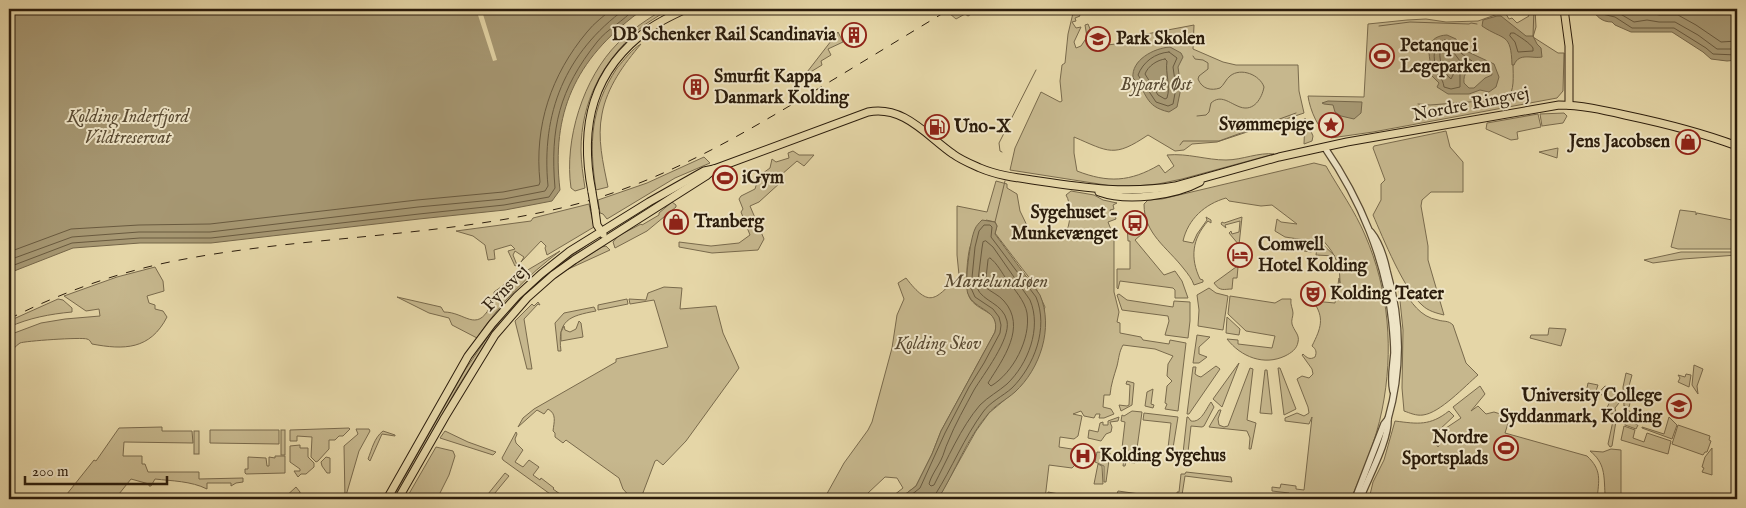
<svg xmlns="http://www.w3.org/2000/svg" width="1746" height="508" font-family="'IM FELL English',serif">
<rect width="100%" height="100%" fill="#e5d6a7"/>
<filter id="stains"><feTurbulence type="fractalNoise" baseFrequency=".004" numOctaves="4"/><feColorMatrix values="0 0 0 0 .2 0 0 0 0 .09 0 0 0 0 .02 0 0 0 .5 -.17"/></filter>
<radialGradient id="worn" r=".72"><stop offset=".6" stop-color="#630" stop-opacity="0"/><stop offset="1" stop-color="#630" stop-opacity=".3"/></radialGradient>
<g fill="#c6b78d" stroke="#796a4c">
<path d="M664,9H668C659,17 646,22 637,31C602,63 581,102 581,150C581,162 583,175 585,188L575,191L571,188C564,140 583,78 618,43C632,29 648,19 664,9Z"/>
<path d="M956,9H980L968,16L965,14L956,19L949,13Z"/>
<path d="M1074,9H1077L1080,16L1075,18L1076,21L1072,22L1076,28L1081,27L1074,42L1076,48L1081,46L1087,37L1085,25L1088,24L1097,46L1116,44L1127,41L1136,36L1194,25L1193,49L1223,62L1236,65H1298L1299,91L1304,113L1217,142L1192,144L1184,150L1175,151L1148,135C1114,158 1109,152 1074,137V153L1077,171C1108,183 1130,182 1159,165L1165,173L1174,166L1167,155C1188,153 1206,160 1226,160C1242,160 1259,152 1274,154L1182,179L1158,184L1135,186H1112L1010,170L1015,148L1041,92L1060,102L1062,101L1060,81L1062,65L1065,63L1068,34Z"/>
<path d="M1495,9H1503L1509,19L1512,18L1517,23L1529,16L1525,9H1535L1536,27L1533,37L1558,53H1564L1563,91L1557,98L1373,132L1331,138C1318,130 1310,110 1308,96L1364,97L1368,24L1407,20L1426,19L1446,22L1478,21L1498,14L1495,13Z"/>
<path d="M838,32L843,42L828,49L831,55L821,61L822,65L804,76Z"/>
<path d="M641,44C624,64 607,87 602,114C597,138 603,163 608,187L596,190C589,143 590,109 617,68C624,60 632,49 641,44Z"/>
<path d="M1564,113L1567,116L1563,123L1542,126L1540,114Z"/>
<path d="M1538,114L1541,127L1517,132L1518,139L1511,140L1486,129L1487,123Z"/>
<path d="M1305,118L1313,136L1312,141L1304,144Z"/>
<path d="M1446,131L1450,147L1463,162V192H1431L1422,200L1421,206L1428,246V260L1444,315C1436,313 1428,311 1422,305C1404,290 1383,238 1373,215L1381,200V184L1385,180L1373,148L1374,146Z"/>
<path d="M1558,148L1557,158L1539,152Z"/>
<path d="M793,151L799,155H814L804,166L797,161L781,175V182L759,202L750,206L764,239L758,250L712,253L679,247V242L711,246L739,243L750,235L741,212L743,209L739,199L741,196L755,189L759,176L770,168L772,159L776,162L789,158L788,153Z"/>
<path d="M704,157L710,163L675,178L607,219L603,214L600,213L598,200L647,183Z"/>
<path d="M1314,163L1326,166C1339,189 1355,211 1365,235C1389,290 1394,351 1382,410C1376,441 1363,470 1351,499H1289V493L1272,491V487L1280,488L1281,484L1296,486V489L1304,490L1312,417L1309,424L1285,421V418L1297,413L1304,416L1309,413L1308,407L1297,379L1302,376L1309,378L1313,374L1312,369L1302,355L1303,354C1307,358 1310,360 1315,357C1317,352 1316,349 1312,346C1321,328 1325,318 1313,301L1335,303L1339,278L1340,283C1340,260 1333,251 1318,235L1314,236L1313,251L1311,252L1304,251L1305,240L1285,237L1275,231L1277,219L1281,222L1297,224L1272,205L1261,206L1229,201L1226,198C1205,204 1188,219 1183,241L1193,243L1197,234L1207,220L1206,217L1211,220V223L1208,221C1192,239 1190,258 1200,279L1203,280V282L1194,285C1192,279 1188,274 1184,269C1167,247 1144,234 1144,204L1148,200L1162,199Z"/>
<path d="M996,181L1007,184V188L1017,194L1020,211L1033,238L1047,233L1063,232L1067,230C1071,221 1071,203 1066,195L1071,191L1094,195L1103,200L1117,203L1113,205L1114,209L1110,210L1112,216L1115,215L1116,219L1108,222L1114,237V292L1119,312L1117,322L1120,323V333L1141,337L1143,340L1169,344L1170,340L1186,343L1178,411L1165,409L1167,404L1165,403L1167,386L1172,381L1167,376L1168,364L1173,356L1155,349L1123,345C1119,352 1119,358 1117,366C1114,376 1111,384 1110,395H1104L1103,407L1111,409L1114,414L1104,418H1099L1100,414H1096L1094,418L1084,416L1081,411L1073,414L1082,416L1078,436L1074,439L1060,437L1059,447L1078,450L1076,464L1072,468L1049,465L1045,499H938L976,431L989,413L1014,392L1045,307L1034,284L995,233L997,226L995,222L986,220C981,228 973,238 970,247C967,258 964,291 971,300C981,313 1000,311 995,332L941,431L932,454L916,486L899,499H889L903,488L897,478L885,477L868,493L873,499H824L844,463L868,430L872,422L892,348L897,315L904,299L898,283L906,278C930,309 935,300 959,275L957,255V206L987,212Z"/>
<path d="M672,202L676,205V207L647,231L615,248L613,242L618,236L641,224L642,225L659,215V213Z"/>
<path d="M589,204L594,227L547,255L545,248L546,246L541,241L521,262L524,257L515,251L513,255L517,265L515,266L508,251L515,249L511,245L494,250L495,259L488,260L485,245L473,236L456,231L531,221L533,218Z"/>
<path d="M1680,210L1696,212V215L1697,213L1737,221V249H1678L1671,247Z"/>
<path d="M1242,217L1239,245L1229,233L1231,231L1232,234L1239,232L1240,221L1225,225L1226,228L1221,224L1222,222L1224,223Z"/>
<path d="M1136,218L1143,233L1135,240L1164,275L1175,271L1182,281L1188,298H1175V290L1173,288L1120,281L1118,289L1117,288V269H1130V241H1128L1127,224L1131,222V220Z"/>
<path d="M597,238L556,267L528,294L490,336L456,390L395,499H392L465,370L491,332L512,306L535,284L558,264Z"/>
<path d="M1318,240L1335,256L1316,255Z"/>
<path d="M606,246L610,250L564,271L602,247Z"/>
<path d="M560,251C527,276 500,303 477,338L452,325L449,318L429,313L397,297L441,307L444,312C465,312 476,333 490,307C493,302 495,299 494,292L505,284L508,286L516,280L514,278Z"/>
<path d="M1681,252H1737V255L1683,259L1653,263L1644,260Z"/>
<path d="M155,267L163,281L164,291L147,296L149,303L155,305V309L163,311L167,317C150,350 124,350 92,344C90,341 90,340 87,339C82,337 24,341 20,343C15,346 12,351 9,355V335L41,323L65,319L100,316L99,309L86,311L64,296L117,277Z"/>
<path d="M1236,267H1238L1237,278H1233L1232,289C1224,289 1220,292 1214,283Z"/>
<path d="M664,287L682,288L680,309L716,306L723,333L739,368L686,441L663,465L657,460L655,461L641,498L632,499L623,489L619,478L566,440L563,443L555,437V433L553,431C554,422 557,414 548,409L544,414L537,410L518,427L523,418L534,409L616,362V359L668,347L654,300L630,304L629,299L646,300L648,293Z"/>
<path d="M1209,288L1216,293L1228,296L1223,330L1198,326L1199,310L1197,295Z"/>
<path d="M1402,288C1411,302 1420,317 1438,320C1444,322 1448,320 1453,325L1466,363L1478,375C1465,386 1440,413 1423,415C1416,416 1410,413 1404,411L1402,388L1403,330L1399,291Z"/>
<path d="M1119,294L1127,300L1173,307L1174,301L1190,302V321L1188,338L1165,335L1169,321L1168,316L1122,310L1117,295Z"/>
<path d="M1230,296L1275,303L1282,299H1291C1290,305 1293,309 1293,313C1293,317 1291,320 1292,324C1294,331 1300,335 1298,342C1297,349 1291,353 1285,356C1264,366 1241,357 1227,339L1238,340V344L1272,348L1275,336L1246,331L1228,314Z"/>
<path d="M58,299L63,300L72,308V312C50,314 29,318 9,327V321Z"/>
<path d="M627,299L628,304L598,310V305Z"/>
<path d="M538,302L540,305L538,304L524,319L532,369H527L515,321L532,304L534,306Z"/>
<path d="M594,307L596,311C569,316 557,320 561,351H558L555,323L564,313Z"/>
<path d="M1227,317L1240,329L1239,335L1226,333Z"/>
<path d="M579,321L581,323L583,337L561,341V332L564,326L565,330L570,332L576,329Z"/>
<path d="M1549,328L1566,329L1561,346L1530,338L1531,335H1548Z"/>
<path d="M1197,335L1210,337L1199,347V354L1207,357L1199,363H1193Z"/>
<path d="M1239,363L1222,407L1213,399Z"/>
<path d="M1694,365L1703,369L1697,386L1698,394L1692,385Z"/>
<path d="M1216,366L1220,369L1189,414H1187L1193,367H1196L1195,374L1198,376L1201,377Z"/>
<path d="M1250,368L1253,369L1247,420L1256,423L1251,449H1249L1250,438L1247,431L1209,427L1219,410H1221L1218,419L1219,425L1224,427L1228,426Z"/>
<path d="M1278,368H1280L1296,409L1284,415Z"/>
<path d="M1265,370H1267L1272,414L1260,413Z"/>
<path d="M1626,373L1632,375L1629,386L1634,388L1629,407L1624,406L1623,387Z"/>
<path d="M1686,374L1691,375L1689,387L1678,382L1680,378L1678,375L1685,377Z"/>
<path d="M1127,381L1134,383L1132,405L1121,411L1119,405L1127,406L1129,405L1130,385L1126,384Z"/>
<path d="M1588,383L1598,385L1593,400L1586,401L1585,398Z"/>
<path d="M1480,386L1485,394L1471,411L1478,406L1486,414L1494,412L1510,417L1505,433L1587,456C1602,470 1599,480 1597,499H1369L1373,482L1384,460L1395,421C1418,424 1430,426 1449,411L1454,416L1439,430V441L1436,444L1438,447L1442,441L1443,430L1461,418L1453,407Z"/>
<path d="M1605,386L1618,392L1619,403L1615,408L1616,413L1611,414L1605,411L1611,400V398C1604,398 1602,397 1600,391Z"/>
<path d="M1153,389L1151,404L1154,405L1153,408L1145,406L1147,392Z"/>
<path d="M1211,402L1214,407L1204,426L1202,427L1191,426L1187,461L1182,462L1187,417H1188L1191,421C1201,423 1206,409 1211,402Z"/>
<path d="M1627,410L1634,413L1631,422L1638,425L1636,429L1625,425Z"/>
<path d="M1132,411L1142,412L1135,463L1126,462L1125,466H1123L1124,458L1121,457L1125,422L1121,421L1122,415L1124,416Z"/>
<path d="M1144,413L1178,417L1173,448H1168L1171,423L1143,420Z"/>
<path d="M1607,416L1615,418L1616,421L1612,446L1610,447L1608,444L1613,421L1605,417Z"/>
<path d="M1119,417L1118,421L1110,422L1112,427L1111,432L1106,434L1101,441L1088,438L1089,430L1098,432L1100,423L1103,422V425H1108V421Z"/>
<path d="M1669,417L1677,425L1672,439L1642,428V427L1664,434Z"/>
<path d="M1678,425L1710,436L1709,440L1711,441L1707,452H1705L1703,455L1672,444Z"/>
<path d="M1624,426L1635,430L1633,438L1644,442L1647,433L1671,441L1668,454L1621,440Z"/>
<path d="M162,427V431H192L193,443L124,442L123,456H142V464H145L148,472H199V479L243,478V482L236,483L231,486V483H207V489C191,481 172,481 155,479L151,486H149V484L131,479L119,494L125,499H63L94,460L96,461L119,428Z"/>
<path d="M349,428L350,429L343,436H339L335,440H329V449L318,461L316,462L311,457L312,437L297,436V441H290V430Z"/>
<path d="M356,429H369L370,431L359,451L345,499L344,446L358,434Z"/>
<path d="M210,430H279V444L210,443Z"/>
<rect x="281" y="430" width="4" height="25"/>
<rect x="194" y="431" width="5" height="23"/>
<path d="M383,431L395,435V436L382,434L370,461L368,459C372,449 374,438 383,431Z"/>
<path d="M445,431L468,442L496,452L493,455L440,438Z"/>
<path d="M516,432L517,434L515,439L516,443L523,450L515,462L523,467L529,460L539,467L533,475L540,480L541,478L554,488L553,489L560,494L557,499L503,460L502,458Z"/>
<path d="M300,445V448H308V457L314,463V467L306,474H301L298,477L294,471H300V469L290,462V446Z"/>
<path d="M436,447L453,451L455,456L449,475L437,499H406Z"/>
<path d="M1712,448V475L1702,472L1704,468L1702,467L1705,457Z"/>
<path d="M1611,449L1621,450V496L1613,498L1605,494C1604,475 1605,463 1590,451L1603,452Z"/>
<path d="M1097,452L1110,453L1106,482H1104V466L1095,462Z"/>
<path d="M275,456H285V473L246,474L245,473V469H248V457L266,458L267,466H269V457L275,458Z"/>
<path d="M326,457L330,458V473H327L322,466L321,462Z"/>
<path d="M1098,464L1102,466L1103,484H1094Z"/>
<path d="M1186,472L1231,477L1232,482L1185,476L1182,495H1177V492H1179L1181,474H1185Z"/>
<path d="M505,473L509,476L490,499H484Z"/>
<path d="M296,487L300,492V496H297V499H283Z"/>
<path d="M1118,491L1154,496L1153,499H1115Z"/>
<path d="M1048,492L1070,496L1067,499H1047Z"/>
</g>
<g fill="#a69772" stroke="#756649" fill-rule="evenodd">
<path d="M9,9H634L635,11L639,10L638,13C575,60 551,113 560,190L552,201L505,210L419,219L211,243H140L73,248L9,273Z"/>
<path d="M1591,9H1737V60L1727,61L1711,59L1703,52L1672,32H1631L1615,25L1612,22C1601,22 1597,16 1591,9Z"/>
<path d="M1497,16H1501L1526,36H1533L1537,44L1541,48L1542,57C1532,59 1519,52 1514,65H1512C1511,32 1504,41 1482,26L1483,20Z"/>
<path d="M1447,35L1456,39L1466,51L1494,64L1499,77L1496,87L1489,92L1480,90L1469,94H1448L1437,87L1439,83L1430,74L1432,73V71H1429V73L1425,75L1419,73L1418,68L1422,64H1427L1428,66L1431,65C1427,49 1428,36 1447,35ZM1476,66H1484L1491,70L1492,75L1485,78L1474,88H1469L1464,83C1463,73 1468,70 1476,66Z"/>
<path d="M1170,47L1181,53L1183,57L1178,67L1181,88L1177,107L1169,112C1143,106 1149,93 1133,78C1131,60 1154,48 1170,47Z"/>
<path d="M1328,101L1362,102L1361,113L1354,119L1341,116L1335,112L1333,105L1324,104L1322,103Z"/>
<path d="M982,220L995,222L997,226L995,234L1040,295C1054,328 1040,369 1015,392C1006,400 995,405 988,414C967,438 955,472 938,499H899L916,486L932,454L941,431L995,332C1000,309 975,311 968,294C964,285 970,239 975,229C976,226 979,223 982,220Z"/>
</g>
<path fill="#e5d6a7" d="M476,9H491L482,11L497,60L493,61Z"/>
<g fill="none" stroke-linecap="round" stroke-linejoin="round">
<g stroke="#695a3f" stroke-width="1">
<path d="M1598,9L1602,14L1615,17L1632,28H1674L1706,48L1713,54L1737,55"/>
<path d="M1607,9L1617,12L1634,22L1647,20L1659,22H1675L1698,35L1717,49H1737"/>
<path d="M1626,9L1637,14L1648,13L1660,15H1678L1696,25L1721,42L1737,41"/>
<path d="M1511,33H1514C1520,37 1530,43 1533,48V51L1518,52L1515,42L1510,36Z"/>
<path d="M1445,40L1454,43L1462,54L1472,61L1460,73V87L1451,89L1444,87C1443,81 1442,80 1439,76C1435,71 1432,52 1436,45Z"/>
<path d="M1447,46L1451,49L1460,61L1451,79C1443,73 1437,57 1441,48Z"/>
<path d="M1169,52L1177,58L1173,67L1176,88L1173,104L1168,106L1156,102L1138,75C1143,62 1155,53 1169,52Z"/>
<path d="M1165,59L1167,61C1165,74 1171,85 1167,98L1165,99L1158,95L1145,74C1148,66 1157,60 1165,59Z"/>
<path d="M986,241L993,247L1030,300C1042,328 1028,364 1007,384C999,391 988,397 980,405C961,427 947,460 934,485L931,486L929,484C931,476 937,468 941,460C944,454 945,448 948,442C955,424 965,407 974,390C983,375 1011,339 1007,321C1003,303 983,302 977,288L982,248L983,242Z"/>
<path d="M9,252L71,229L139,225L210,224L417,200L503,192L539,185L540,182C534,126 551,75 587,32C594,23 604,16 612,9"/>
<path d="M990,258C997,263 1002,273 1007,280C1014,289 1025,301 1027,313C1031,339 1013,373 991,386L988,383C1003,359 1027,327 1004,301C999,295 991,292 985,287L988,260Z"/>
<path d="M9,260L72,237L139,232H210L418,207L504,199L545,191L548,186C541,113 565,53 625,9"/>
<path d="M9,267L72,243L140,238H211L419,214L504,205L549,197L555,188C550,128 559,90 597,42C607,29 624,21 634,9"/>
<path d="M906,499L920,488L945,433L969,387L984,363L1000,333L1001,325L999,317L993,309L975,297L971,288L975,247L979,231L984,225H990L992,227L991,237L1036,297C1049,328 1034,366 1012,388C1003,396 990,402 983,412C964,438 952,468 935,495V499"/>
</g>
<g stroke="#756649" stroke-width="1">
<path d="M1379,26L1410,22L1469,24L1471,23L1477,24"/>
<path d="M1533,36L1534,9"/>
<path d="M1193,56L1195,59L1203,60L1208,63V69L1199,76L1198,79C1202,89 1211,91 1220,88C1224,85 1226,79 1230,76C1241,67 1260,75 1264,87C1262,98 1254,112 1240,107C1229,103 1221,94 1211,103L1209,112L1206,115L1197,116"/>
<path d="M1418,104L1430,105L1507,99C1515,91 1513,76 1513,65"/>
<path d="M1180,145L1183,141H1219L1296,113"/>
<path d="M1002,152L1000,151L999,143L1036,70"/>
<path d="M995,222L1005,181"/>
</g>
<defs>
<g id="minor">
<path d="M1325,148C1360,199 1386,260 1392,322C1393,332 1394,343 1394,353C1393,366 1390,379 1393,391"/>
<path d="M1355,499L1384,424L1388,419C1402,370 1401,319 1387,271C1384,257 1380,243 1371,232"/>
<path d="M1360,499C1368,478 1389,440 1388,419"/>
</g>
<g id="major">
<path d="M1564,9L1569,46V105"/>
<path d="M592,192C579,126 592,70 649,29C660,21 673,15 686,9"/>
<path d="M1099,192C1127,202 1174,196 1200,182"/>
<path d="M595,210L597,225L603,234"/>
<path d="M387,499L468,356L492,324L517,296L541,274L570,251L649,202L704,171L714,169L868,112C904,105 927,136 953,154C961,160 971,164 980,168C999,176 1019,178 1039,181C1085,188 1129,194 1175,186L1279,157L1347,142L1559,105C1581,105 1603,110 1625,115C1663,123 1700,132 1737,146"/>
<path d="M398,499L445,417L495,335L527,298L553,275L574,260L706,176L714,169"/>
</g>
</defs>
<use href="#minor" stroke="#5a4b33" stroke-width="8"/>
<use href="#major" stroke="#2c1d0c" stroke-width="9"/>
<use href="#minor" stroke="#eee4c6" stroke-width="5.5"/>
<use href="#major" stroke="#e5d6a7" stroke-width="7"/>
<path stroke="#2c1d0c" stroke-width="1" stroke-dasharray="9 9" stroke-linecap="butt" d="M9,319C64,291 124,270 185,259C309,236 438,237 561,208C654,186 735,139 816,90C861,63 905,36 950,9"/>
<defs>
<path id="major-bridge" d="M592,192L595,210"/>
</defs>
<use href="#major-bridge" stroke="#2c1d0c" stroke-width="9" stroke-linecap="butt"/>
<use href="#major-bridge" stroke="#e5d6a7" stroke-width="7"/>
</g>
<defs>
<symbol id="building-ring" viewBox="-11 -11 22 22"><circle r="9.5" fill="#eee4c6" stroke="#8f2418" stroke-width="1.5"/><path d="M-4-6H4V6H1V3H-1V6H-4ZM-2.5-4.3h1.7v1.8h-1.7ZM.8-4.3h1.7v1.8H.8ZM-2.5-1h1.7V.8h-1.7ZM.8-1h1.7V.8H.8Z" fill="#8f2418"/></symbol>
<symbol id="school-ring" viewBox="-11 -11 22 22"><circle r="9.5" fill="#eee4c6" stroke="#8f2418" stroke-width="1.5"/><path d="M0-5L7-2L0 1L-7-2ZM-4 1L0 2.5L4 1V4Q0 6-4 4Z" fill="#8f2418"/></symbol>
<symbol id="stadium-ring" viewBox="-11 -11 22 22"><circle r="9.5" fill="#eee4c6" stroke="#8f2418" stroke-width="1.5"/><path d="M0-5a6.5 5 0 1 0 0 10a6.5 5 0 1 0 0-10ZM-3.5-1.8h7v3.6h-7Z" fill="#8f2418"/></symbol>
<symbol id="sight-ring" viewBox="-11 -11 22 22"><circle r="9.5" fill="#eee4c6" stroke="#8f2418" stroke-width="1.5"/><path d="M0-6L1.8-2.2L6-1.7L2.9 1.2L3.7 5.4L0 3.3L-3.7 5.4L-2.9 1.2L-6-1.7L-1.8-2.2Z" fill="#8f2418"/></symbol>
<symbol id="fuel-ring" viewBox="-11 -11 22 22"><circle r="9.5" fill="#eee4c6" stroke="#8f2418" stroke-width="1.5"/><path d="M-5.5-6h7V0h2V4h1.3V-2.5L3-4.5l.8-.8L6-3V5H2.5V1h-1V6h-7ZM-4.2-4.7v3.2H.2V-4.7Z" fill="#8f2418"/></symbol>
<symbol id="shop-ring" viewBox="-11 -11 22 22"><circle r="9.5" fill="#eee4c6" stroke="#8f2418" stroke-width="1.5"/><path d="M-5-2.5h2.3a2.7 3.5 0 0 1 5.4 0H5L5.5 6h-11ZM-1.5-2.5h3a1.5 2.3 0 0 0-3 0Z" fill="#8f2418"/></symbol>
<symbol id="bus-ring" viewBox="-11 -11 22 22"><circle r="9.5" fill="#eee4c6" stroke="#8f2418" stroke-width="1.5"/><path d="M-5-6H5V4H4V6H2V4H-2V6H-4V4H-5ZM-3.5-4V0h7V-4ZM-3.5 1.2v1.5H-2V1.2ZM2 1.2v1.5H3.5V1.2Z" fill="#8f2418"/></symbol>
<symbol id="hotel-ring" viewBox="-11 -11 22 22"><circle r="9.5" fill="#eee4c6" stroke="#8f2418" stroke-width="1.5"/><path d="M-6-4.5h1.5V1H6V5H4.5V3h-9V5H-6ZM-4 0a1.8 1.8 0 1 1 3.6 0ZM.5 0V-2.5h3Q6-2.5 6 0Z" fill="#8f2418"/></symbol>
<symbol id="theatre-ring" viewBox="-11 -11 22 22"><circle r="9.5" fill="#eee4c6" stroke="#8f2418" stroke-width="1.5"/><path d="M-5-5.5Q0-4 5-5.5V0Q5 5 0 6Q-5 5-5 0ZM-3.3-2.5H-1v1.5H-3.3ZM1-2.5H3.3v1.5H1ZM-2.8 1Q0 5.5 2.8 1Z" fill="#8f2418"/></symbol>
<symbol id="university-ring" viewBox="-11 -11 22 22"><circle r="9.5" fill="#eee4c6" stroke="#8f2418" stroke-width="1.5"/><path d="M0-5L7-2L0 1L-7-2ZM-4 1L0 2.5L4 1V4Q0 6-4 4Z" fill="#8f2418"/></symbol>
<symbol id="hospital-ring" viewBox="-11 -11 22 22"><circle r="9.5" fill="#eee4c6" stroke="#8f2418" stroke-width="1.5"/><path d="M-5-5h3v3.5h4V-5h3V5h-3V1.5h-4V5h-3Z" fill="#8f2418"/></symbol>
</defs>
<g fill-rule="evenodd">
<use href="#building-ring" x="840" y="21" width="28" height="28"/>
<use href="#school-ring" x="1084" y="25" width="28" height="28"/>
<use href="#stadium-ring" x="1368" y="42" width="28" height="28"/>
<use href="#building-ring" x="682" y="73" width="28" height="28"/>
<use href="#sight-ring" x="1317" y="111" width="28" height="28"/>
<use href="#fuel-ring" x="923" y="113" width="28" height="28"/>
<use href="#shop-ring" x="1674" y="128" width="28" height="28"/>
<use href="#stadium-ring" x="711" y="164" width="28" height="28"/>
<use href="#shop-ring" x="662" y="208" width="28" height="28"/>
<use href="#bus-ring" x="1121" y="209" width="28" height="28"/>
<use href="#hotel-ring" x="1226" y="241" width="28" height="28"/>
<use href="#theatre-ring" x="1299" y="280" width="28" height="28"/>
<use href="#university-ring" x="1665" y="392" width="28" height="28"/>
<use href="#stadium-ring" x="1492" y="434" width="28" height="28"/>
<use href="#hospital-ring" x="1069" y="442" width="28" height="28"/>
</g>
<g text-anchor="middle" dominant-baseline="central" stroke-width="4" stroke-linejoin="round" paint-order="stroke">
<g font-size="18" font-weight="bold" fill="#2c1d0c" stroke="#eee4c6" text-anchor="start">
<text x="836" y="35" text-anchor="end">DB Schenker Rail Scandinavia</text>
<text x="1116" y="39">Park Skolen</text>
<text x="1400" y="46">Petanque i<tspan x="1400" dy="21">Legeparken</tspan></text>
<text x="714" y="77">Smurfit Kappa<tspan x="714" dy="21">Danmark Kolding</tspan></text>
<text x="1314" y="125" text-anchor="end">Svømmepige</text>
<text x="954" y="127">Uno-X</text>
<text x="1670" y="142" text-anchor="end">Jens Jacobsen</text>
<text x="742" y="178">iGym</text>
<text x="1118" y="213" text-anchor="end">Sygehuset -<tspan x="1118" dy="21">Munkevænget</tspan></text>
<text x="694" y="222">Tranberg</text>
<text x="1258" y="245">Comwell<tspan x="1258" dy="21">Hotel Kolding</tspan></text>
<text x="1330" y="294">Kolding Teater</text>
<text x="1662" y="396" text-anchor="end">University College<tspan x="1662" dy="21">Syddanmark, Kolding</tspan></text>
<text x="1488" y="438" text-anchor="end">Nordre<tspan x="1488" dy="21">Sportsplads</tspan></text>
<text x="1100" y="456">Kolding Sygehus</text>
</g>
<g font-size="18" font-style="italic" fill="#5a4b33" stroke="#eee4c6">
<text x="1156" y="85">Bypark Øst</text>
<text x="128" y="117">Kolding Inderfjord<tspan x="128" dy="21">Vildtreservat</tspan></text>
<text x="938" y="344">Kolding Skov</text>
</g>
<g font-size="18" fill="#2c1d0c" stroke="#eee4c6">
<text transform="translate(1471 105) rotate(-11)">Nordre Ringvej</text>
<text transform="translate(506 289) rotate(-46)">Fynsvej</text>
</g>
<g font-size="19" font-style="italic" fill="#574830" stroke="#eee4c6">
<text x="996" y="282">Marielundsøen</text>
</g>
</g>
<rect width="1746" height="508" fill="none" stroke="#e5d6a7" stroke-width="30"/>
<rect x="10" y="10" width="1726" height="488" fill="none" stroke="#2c1d0c" stroke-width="2.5"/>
<rect x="15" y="15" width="1716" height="478" fill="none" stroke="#2c1d0c"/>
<path d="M25 476v8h142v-8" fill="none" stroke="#2c1d0c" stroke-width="2.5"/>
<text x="32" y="476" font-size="15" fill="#2c1d0c" stroke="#eee4c6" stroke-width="4" paint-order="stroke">200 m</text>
<rect width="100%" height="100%" filter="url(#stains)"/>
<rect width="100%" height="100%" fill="url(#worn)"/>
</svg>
